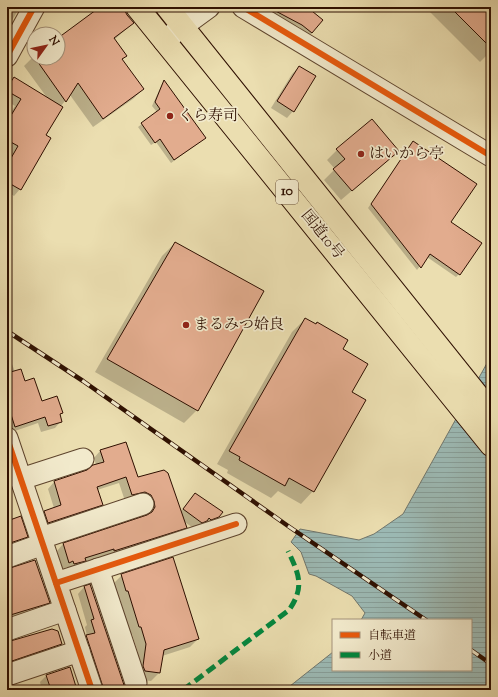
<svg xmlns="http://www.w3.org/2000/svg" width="498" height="697" font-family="'Sorts Mill Goudy','Noto Serif JP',serif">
<defs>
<pattern id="water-rules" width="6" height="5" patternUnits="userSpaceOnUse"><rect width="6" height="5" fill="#9cbab5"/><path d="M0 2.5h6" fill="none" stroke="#879f9a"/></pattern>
</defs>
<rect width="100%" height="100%" fill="#ebdeb0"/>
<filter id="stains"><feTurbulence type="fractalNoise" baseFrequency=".005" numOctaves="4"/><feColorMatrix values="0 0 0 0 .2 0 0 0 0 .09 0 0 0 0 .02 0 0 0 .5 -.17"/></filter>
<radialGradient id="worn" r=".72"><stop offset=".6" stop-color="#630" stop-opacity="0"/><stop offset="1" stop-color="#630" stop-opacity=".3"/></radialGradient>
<path fill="url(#water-rules)" stroke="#70766d" d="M491,356V690H285L333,652V670H471V620H361L365,613L352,596L316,576L309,574L301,552L291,542L300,529L359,540L374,534L403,514Z"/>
<g fill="#0003">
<path d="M7,7H20L11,22L7,26Z"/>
<path d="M102,7H122L133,23L114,40L126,56L122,60L143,89L133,99L93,127L70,95L60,107L45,136L20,189L14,196L7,191V119L15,106L7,101V86L14,78L48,99L24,66L34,56V58H58V39Z"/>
<path d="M275,7H315L311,12L312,33L309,36L299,27L273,14Z"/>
<path d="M425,7H491V51L480,62Z"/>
<path d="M299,67L293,111L287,118L271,108L292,74Z"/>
<path d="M164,82L201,141L171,163L156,142L151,145L138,127L157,112L152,106L162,84Z"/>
<path d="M413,142L450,222L459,274L456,277L427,257L417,270L368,208Z"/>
<path d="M337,150L388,160L341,200L324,180L335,169L327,160Z"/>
<path d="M175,243L197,410L184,423L95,372L162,256Z"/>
<path d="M305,319L351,392L313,491L301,504L278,491L271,498L227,473L228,470L217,464L292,332Z"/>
<path d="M12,364L15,372L41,403L61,413L59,415L61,421L55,428L41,432L38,423L9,433L7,427V366Z"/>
<path d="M100,451L180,512L195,494L219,516L212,523L195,529L183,521L186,527L179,534L108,557L107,555L82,563L78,567L68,570L67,567L62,569L57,551L63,544L147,516L148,514V508L125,501L119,483L97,490L102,504L95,511L42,529L38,518L45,511L54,508L48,489L54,482L87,471L96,465L94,458Z"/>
<path d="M7,513L10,521L27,537L19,544L7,548Z"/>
<path d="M7,570L49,602L41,610L7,621Z"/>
<path d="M122,575L198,639L190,647L162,656L159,673L151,681L136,679L135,675L138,653L132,634L131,635L120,599H118L113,584Z"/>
<path d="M90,586L124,688L122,690H96L80,643L87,636L85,627L87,625L78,594L84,587Z"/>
<path d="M7,643L61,644L54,651L7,667Z"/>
<path d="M69,668L76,690H42L40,682L46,676Z"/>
<path d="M11,687L12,690H7V688Z"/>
</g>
<g fill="#e2ac8e" stroke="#2e0f00">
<path d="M100,7H123L127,15L134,23L114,38L127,56L122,59L144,89L103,119L78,83L66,102L35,58H58V38Z"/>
<path d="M268,7H307L323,20L312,33L302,25Z"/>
<path d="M450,7H491V48Z"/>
<path d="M299,66L316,76L294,112L277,101Z"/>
<path d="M14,77L63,107L46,135L51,138L21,190L7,182V165L18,146L7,140V122L21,99L7,91V88Z"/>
<path d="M164,80L206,138L174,160L160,139L155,143L141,123L160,109L155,102Z"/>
<path d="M372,119L399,151L352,191L333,169L345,159L336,149Z"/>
<path d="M413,141L477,184L451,222L482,243L460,275L430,254L421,268L371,204Z"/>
<path d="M175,242L264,291L198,411L107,359Z"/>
<path d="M305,318L316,324L317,322L348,340L343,349L368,364L352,392L366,400L314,492L289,478L285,486L239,460L240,457L229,451Z"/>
<path d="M21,369L25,381L34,378L42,401L57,396L63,413L60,414L62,422L48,426L45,417L15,427L7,402V373Z"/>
<path d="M126,442L138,477L164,470L168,473L187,528L114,551V549L85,558L86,561L74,564L73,561L69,563L63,543L147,515L152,512L155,507L154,501L151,495L145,492L132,495L126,477L97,487L103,505L48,523L44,511L61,505L54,481L87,470L93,465L104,462L100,450Z"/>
<path d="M195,493L223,512L219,517L211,520L209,518L207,521L202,523L183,509Z"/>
<path d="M21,516L28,537L7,544V521Z"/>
<path d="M173,557L199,639L164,650L160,673L145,671L143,666L146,644L141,627H139L128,591H126L121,574Z"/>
<path d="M35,560L50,603L7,616V569Z"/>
<path d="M90,584L125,688L118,690H104L86,635L95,633L91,620L94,619L84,586Z"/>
<path d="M52,629L58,631L62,644L12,661L7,647V642Z"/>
<path d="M70,667L77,690H51L46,675Z"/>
</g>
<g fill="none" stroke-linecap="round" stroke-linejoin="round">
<defs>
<g id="minor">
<path d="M243,7L491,156"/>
<path d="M164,41L183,26L209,7"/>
<path d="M7,56L34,7"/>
<path d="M7,438L92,690"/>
<path d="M21,479L83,459"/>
<path d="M41,538L143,504"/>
<path d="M7,557L43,544"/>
<path d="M98,569L136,683"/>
<path d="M56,583L236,524"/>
<path d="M7,630L65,610"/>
<path d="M7,675L79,651"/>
</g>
<g id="highway">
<path d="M137,7L491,445"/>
<path d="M167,7L491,412"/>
</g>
</defs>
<use href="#minor" stroke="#5d432c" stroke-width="23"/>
<use href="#highway" stroke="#2e0f00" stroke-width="24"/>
<use href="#minor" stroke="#f2eacc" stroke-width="21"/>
<use href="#highway" stroke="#ebdeb0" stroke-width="22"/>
<defs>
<g id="rail">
<path d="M7,331L83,381L288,526L426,620"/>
<path d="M471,650L491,664"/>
</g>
</defs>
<use href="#rail" stroke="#2e0f00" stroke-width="4.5"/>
<use href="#rail" stroke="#f2eacc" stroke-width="3" stroke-dasharray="9" stroke-linecap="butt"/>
<path stroke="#00873e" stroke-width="5" stroke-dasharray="10 5" stroke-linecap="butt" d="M183,690L289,610C305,587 299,574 288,551"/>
<defs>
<g id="cycleway">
<path d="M243,7L491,156"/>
<path d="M7,56L34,7"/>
<path d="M7,438L92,690"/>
<path d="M56,583L236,524"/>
</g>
</defs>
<use href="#cycleway" stroke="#f2eacc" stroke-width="8"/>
<use href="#cycleway" stroke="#e8590c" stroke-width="6"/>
</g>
<g fill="#8f2418" stroke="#f2eacc" stroke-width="1.5">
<circle cx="170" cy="116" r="4"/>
<circle cx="361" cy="154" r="4"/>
<circle cx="186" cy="325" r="4"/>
</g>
<g text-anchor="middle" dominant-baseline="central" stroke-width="3.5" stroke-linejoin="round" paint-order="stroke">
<rect fill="#f2eacc" stroke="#69513d" stroke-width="1" x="276" y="180" width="22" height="24" rx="3"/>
<g font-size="14" font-weight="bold" fill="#2e0f00">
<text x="287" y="192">10</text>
</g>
<g font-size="15" fill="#2e0f00" stroke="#f2eacc" text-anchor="start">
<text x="178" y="116">くら寿司</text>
<text x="369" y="154">はいから亭</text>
<text x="194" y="325">まるみつ姶良</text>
</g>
<g font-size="15" fill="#2e0f00" stroke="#f2eacc">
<text transform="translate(322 235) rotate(51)">国道10号</text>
</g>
</g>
<rect width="498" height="697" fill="none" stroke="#ebdeb0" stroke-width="24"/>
<rect x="8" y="8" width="482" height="681" fill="none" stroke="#2e0f00" stroke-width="2"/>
<rect x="12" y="12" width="474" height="673" fill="none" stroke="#2e0f00"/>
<rect x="332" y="619" width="140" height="52" fill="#f2eacc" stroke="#a4927a"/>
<rect x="340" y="632" width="20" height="6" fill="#e8590c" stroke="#a4927a"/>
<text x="368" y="639" font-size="12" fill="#2e0f00">自転車道</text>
<rect x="340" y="652" width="20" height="6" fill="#00873e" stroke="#a4927a"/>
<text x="368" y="659" font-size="12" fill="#2e0f00">小道</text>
<g transform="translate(46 46) rotate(57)"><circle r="19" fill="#f2eacc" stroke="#a4927a"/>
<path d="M0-3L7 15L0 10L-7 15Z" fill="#8f2418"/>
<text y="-6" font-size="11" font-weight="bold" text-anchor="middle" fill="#2e0f00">N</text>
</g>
<rect width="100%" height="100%" filter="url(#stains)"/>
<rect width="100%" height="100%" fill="url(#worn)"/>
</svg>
